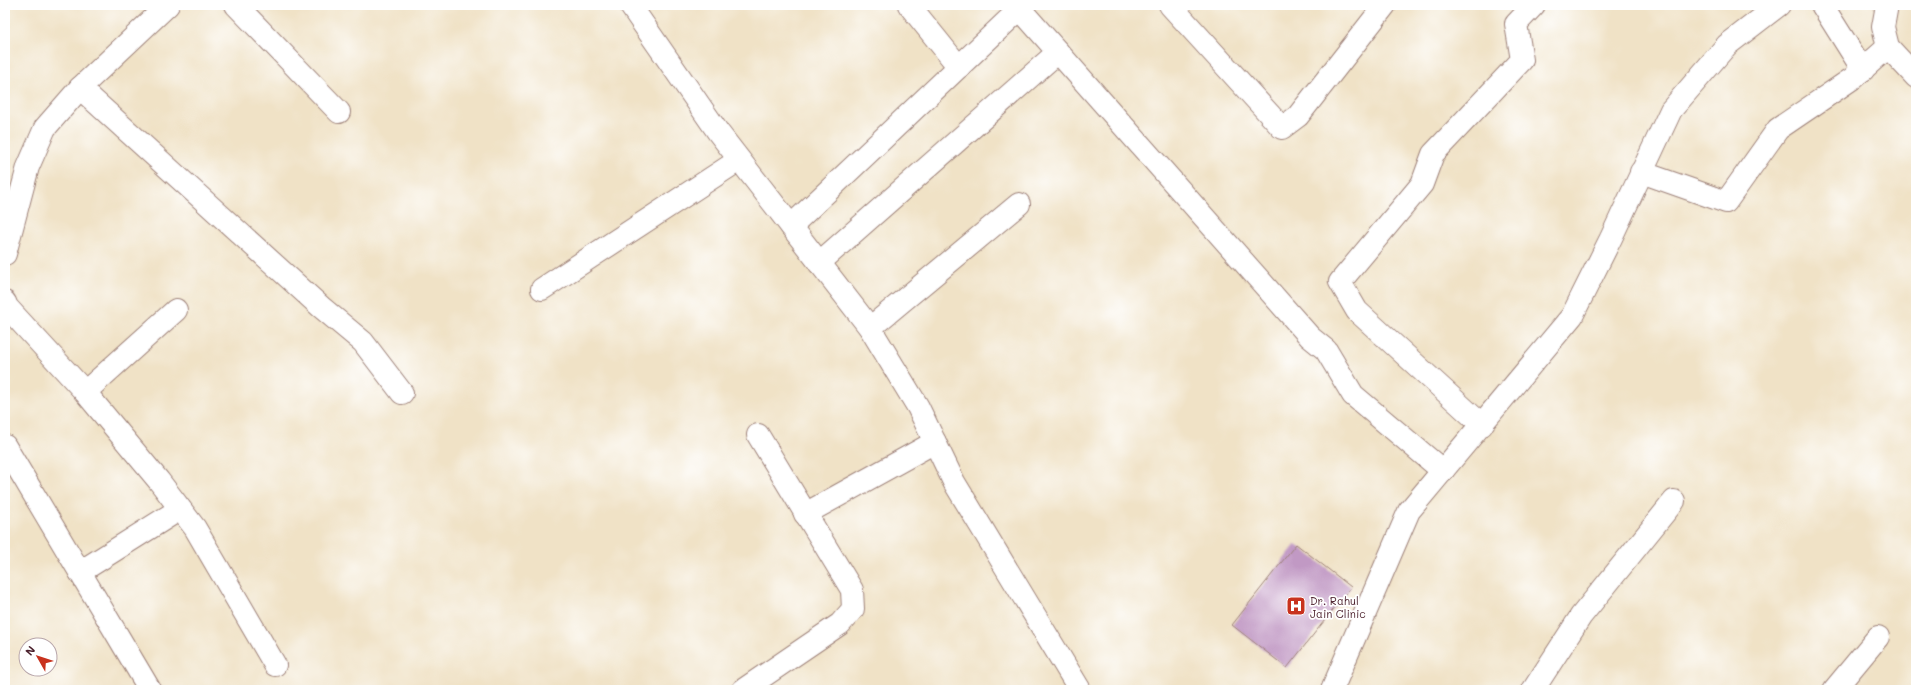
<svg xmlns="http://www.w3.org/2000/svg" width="1921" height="695" font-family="Mali,sans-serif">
<rect width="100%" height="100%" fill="#fff"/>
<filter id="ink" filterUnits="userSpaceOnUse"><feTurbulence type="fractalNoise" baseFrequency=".025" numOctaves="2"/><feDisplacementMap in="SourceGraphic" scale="8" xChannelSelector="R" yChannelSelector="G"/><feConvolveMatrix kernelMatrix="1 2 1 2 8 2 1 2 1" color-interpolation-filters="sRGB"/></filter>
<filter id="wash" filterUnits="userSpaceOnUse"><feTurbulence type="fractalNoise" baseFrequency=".012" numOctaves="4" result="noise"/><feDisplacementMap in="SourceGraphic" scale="16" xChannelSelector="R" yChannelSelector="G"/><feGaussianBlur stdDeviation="0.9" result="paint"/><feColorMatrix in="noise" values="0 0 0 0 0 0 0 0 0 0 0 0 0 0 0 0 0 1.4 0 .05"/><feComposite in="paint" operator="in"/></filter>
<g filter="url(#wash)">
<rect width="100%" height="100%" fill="#f0e2c6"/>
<g id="blocks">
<path fill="#c199c4" d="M1296,544L1351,587L1287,668L1232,625Z"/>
</g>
</g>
<g filter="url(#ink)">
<use href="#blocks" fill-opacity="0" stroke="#9d8078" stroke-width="1"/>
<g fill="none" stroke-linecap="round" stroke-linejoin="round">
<defs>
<g id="street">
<path d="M236,5L339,112"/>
<path d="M630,5L718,132L870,328L918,407L954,482L1080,690"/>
<path d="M909,5L959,67"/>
<path d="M1170,5L1282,128L1298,116L1385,5"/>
<path d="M1822,5L1863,70"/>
<path d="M1887,5L1883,27L1888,47L1916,77"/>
<path d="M1020,9L1310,337L1326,350L1353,395L1443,471"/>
<path d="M80,88L321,307L363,342L402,393"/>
<path d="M1641,172L1726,202L1778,129L1853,78L1888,47"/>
<path d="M791,226L1024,5"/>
<path d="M5,254L28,167L45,128L80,88L168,5"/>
<path d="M819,263L1058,52"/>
<path d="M542,289L739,160"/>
<path d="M5,302L7,307L85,392L159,481L195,528L275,665"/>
<path d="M870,328L1019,204"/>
<path d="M85,392L176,310"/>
<path d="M1482,425L1357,311L1340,282L1422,184L1433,154L1522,60L1516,24L1534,5"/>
<path d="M5,446L150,690"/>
<path d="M805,514L935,442"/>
<path d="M80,572L180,509"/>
<path d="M743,690L840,624L853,609L852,590L758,435"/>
<path d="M1332,690L1409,511L1572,316L1611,238L1671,110L1727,45L1779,5"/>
<path d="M1533,690L1581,616L1674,501"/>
<path d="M1834,690L1878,637"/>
</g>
</defs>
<use href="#street" stroke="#9d8078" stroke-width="24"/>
<use href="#street" stroke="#fff" stroke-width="22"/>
</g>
</g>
<defs>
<symbol id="hospital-square" viewBox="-11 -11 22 22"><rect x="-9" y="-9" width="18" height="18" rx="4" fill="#c8321e" stroke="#fff"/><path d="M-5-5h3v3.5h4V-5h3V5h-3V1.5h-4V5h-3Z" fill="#fff"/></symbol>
</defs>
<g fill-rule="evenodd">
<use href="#hospital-square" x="1285" y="595" width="22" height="22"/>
</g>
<g text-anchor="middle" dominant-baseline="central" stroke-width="3.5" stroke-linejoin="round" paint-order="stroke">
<g font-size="11" fill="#4a1f2b" stroke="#fff" text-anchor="start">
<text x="1310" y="600">Dr. Rahul<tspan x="1310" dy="13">Jain Clinic</tspan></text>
</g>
</g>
<rect width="1921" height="695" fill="none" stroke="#fff" stroke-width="20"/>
<g transform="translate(38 657) rotate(309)"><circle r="19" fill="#ffffff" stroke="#b7a5aa"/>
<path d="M0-3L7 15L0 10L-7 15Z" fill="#c8321e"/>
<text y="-6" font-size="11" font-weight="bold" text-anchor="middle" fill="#4a1f2b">N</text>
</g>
</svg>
